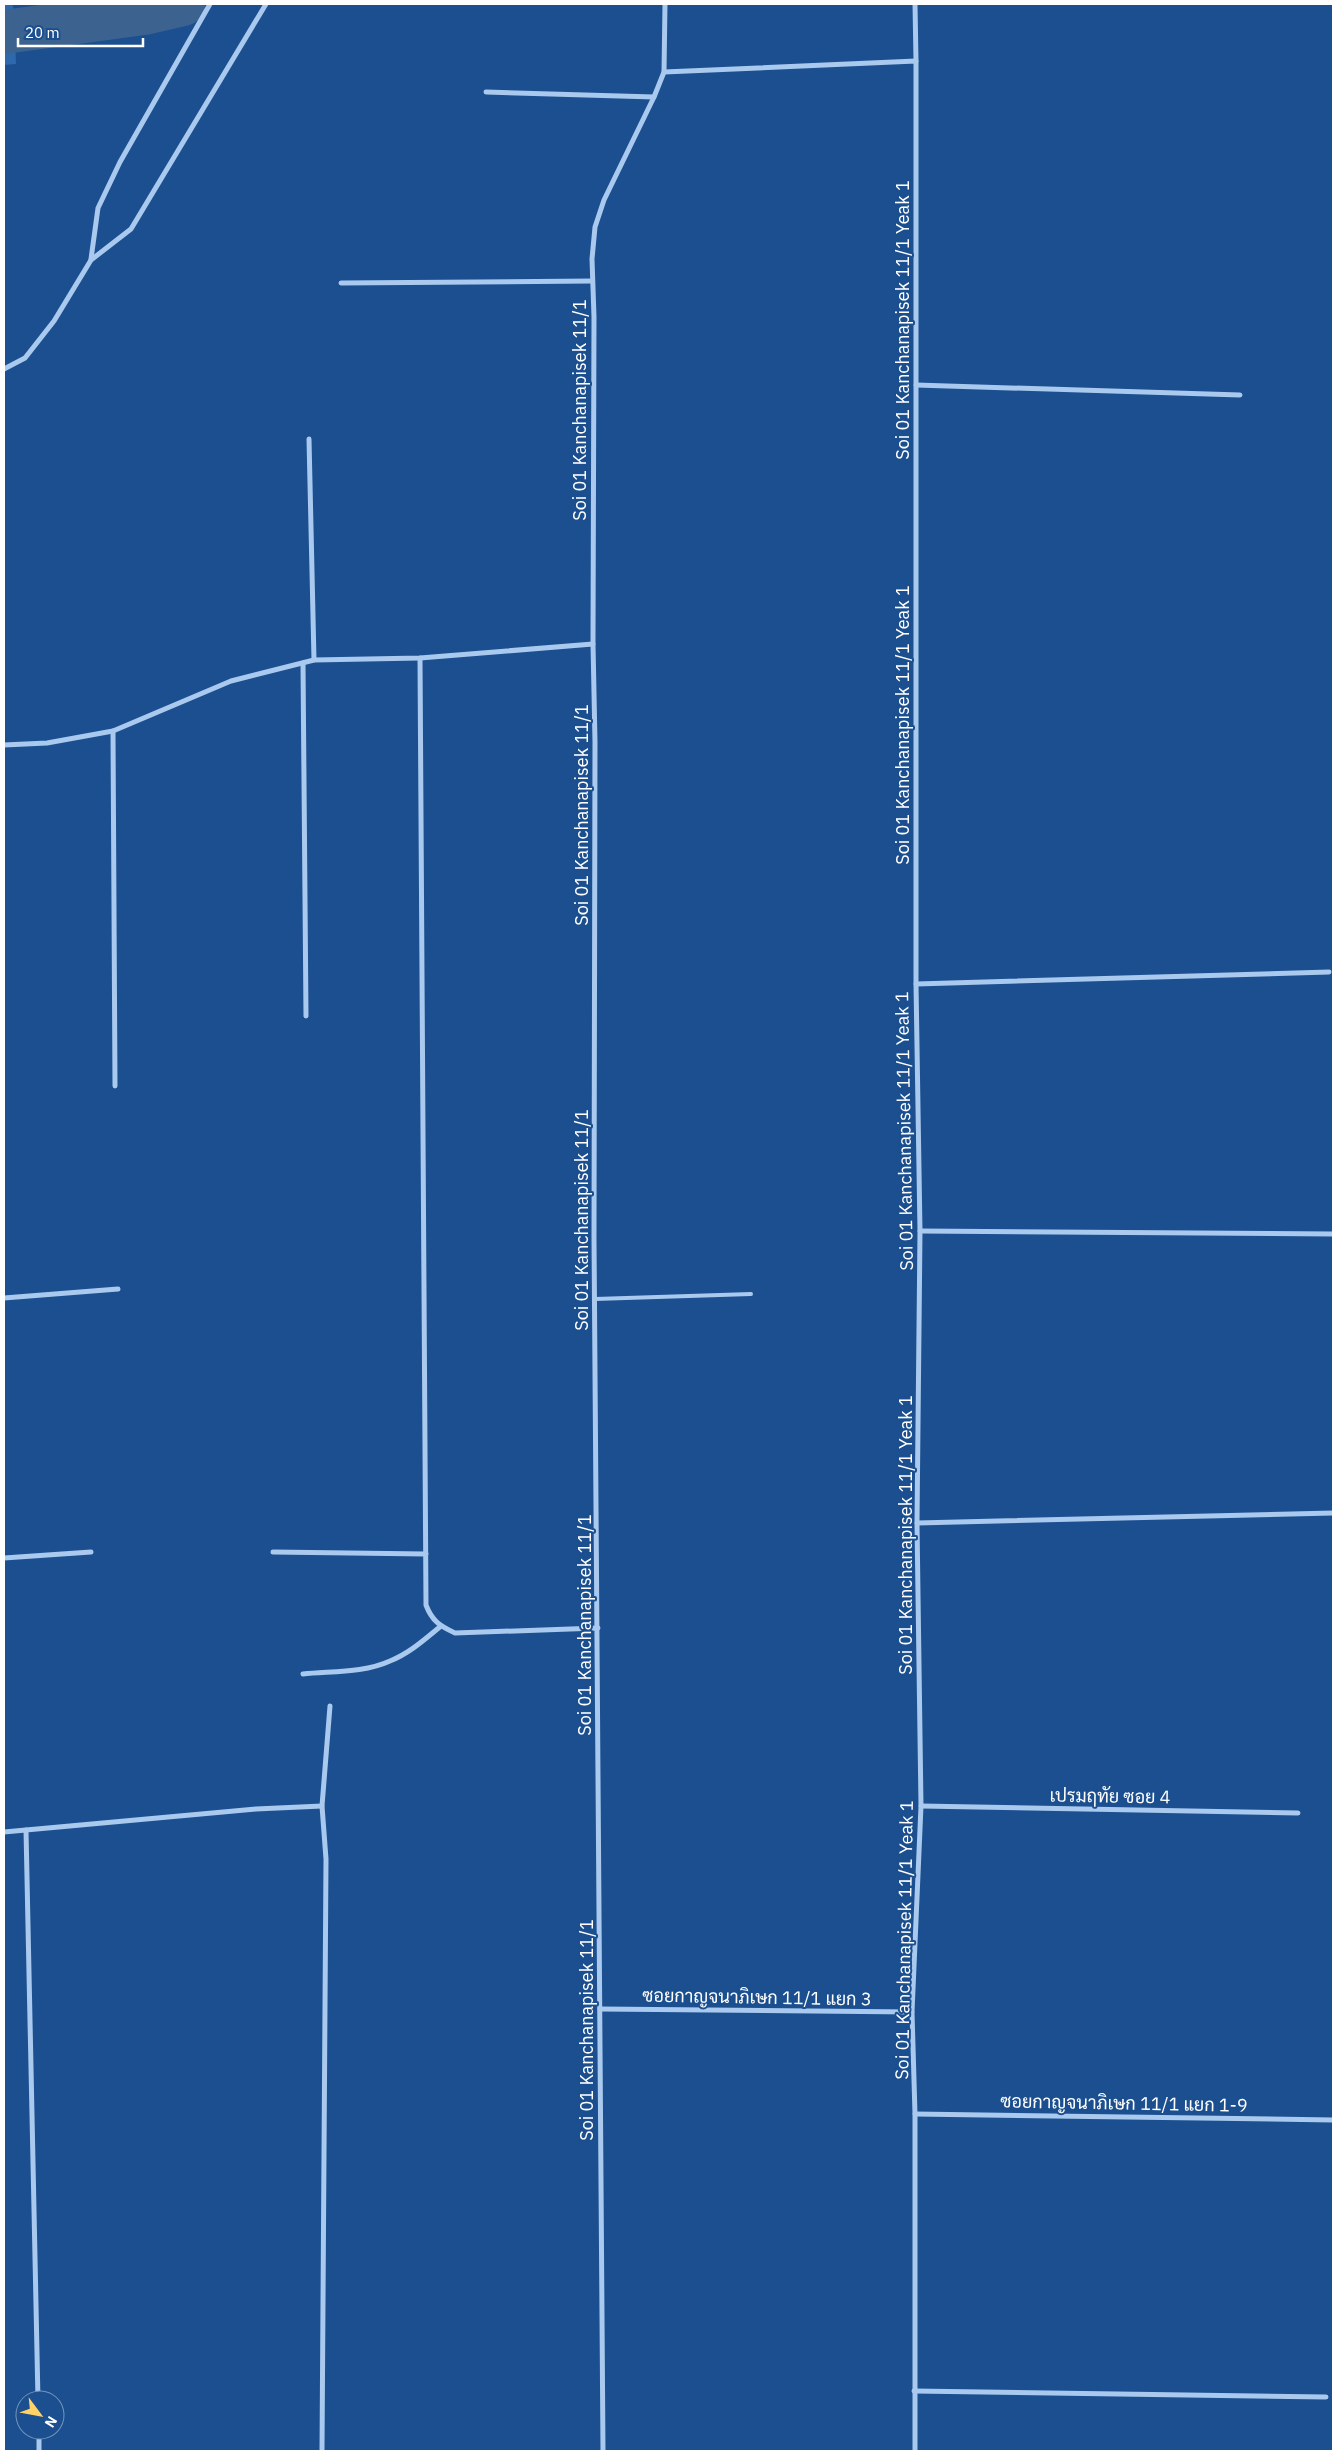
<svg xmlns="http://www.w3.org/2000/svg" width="1337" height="2455" font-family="'IBM Plex Sans',Sarabun,sans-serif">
<rect width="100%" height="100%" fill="#1b4f8f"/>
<path fill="#2e69ad" d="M4,4H12L14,10L16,64L4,65Z"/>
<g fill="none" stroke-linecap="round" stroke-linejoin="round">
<path stroke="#3c6290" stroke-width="44" d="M4,32L144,13L183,4"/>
<path stroke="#a9c9ee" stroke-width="4" d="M595,1299L751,1294"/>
<g stroke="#a9c9ee" stroke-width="5">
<path d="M915,4L916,61"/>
<path d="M664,72L916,61V984L920,1231L917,1523L921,1806L912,2012L915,2114V2451"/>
<path d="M486,92L654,97"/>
<path d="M91,259L98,208L120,162L210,4"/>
<path d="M341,283L592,281"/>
<path d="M4,369L25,358L54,321L91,260L131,229L266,4"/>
<path d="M916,385L1240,395"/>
<path d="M309,439L314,660"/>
<path d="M420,658L426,1605C432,1621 440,1626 455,1633L598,1628"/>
<path d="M303,663L306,1016"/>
<path d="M113,731L115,1086"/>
<path d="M4,745L47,743L113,731L231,681L314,660L420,658L593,644"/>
<path d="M916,984L1329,972"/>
<path d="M920,1231L1333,1234"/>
<path d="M4,1298L118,1289"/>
<path d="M917,1523L1333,1513"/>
<path d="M273,1552L426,1554"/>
<path d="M4,1558L91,1552"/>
<path d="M303,1674C331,1671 364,1673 390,1661C410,1653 425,1639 441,1626"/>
<path d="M921,1806L1298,1813"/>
<path d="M26,1830L38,2400"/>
<path d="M4,1832L256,1809L322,1806"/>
<path d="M600,2009L912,2012"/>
<path d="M915,2114L1333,2120"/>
<path d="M914,2391L1326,2397"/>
<path d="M39,2430V2451"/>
<path d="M322,2451L326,1859L322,1806L330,1706"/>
<path d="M603,2451L594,1237L595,742L593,644L594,317L592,259L595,227L604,200L654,97L664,72L665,4"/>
</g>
</g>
<g text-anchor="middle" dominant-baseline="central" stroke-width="4" stroke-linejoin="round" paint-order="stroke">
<g font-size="18" fill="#fff" stroke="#1b4f8f">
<text transform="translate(902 320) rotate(-90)">Soi 01 Kanchanapisek 11/1 Yeak 1</text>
<text transform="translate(579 410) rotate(-90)">Soi 01 Kanchanapisek 11/1</text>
<text transform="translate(902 725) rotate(-90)">Soi 01 Kanchanapisek 11/1 Yeak 1</text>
<text transform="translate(581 815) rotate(-90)">Soi 01 Kanchanapisek 11/1</text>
<text transform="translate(904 1131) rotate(-91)">Soi 01 Kanchanapisek 11/1 Yeak 1</text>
<text transform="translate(581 1220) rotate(-90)">Soi 01 Kanchanapisek 11/1</text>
<text transform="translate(905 1535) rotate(-90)">Soi 01 Kanchanapisek 11/1 Yeak 1</text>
<text transform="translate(584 1625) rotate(-90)">Soi 01 Kanchanapisek 11/1</text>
<text transform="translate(1110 1796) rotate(1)">เปรมฤทัย ซอย 4</text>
<text transform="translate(904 1940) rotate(-89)">Soi 01 Kanchanapisek 11/1 Yeak 1</text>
<text transform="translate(757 1997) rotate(1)">ซอยกาญจนาภิเษก 11/1 แยก 3</text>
<text transform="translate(586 2030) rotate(-90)">Soi 01 Kanchanapisek 11/1</text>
<text transform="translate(1124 2103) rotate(1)">ซอยกาญจนาภิเษก 11/1 แยก 1-9</text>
</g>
</g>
<rect width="1337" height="2455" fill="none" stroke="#ffffff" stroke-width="10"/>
<g transform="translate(40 2415) rotate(122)"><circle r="24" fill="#1b4f8f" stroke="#7695bc"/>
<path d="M0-4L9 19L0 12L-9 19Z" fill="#ffd166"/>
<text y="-8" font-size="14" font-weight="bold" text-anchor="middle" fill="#ffffff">N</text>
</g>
<path d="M18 38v8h125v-8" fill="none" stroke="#ffffff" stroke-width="2.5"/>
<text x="25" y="38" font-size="15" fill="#ffffff" stroke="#1b4f8f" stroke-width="4" paint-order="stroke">20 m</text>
</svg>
